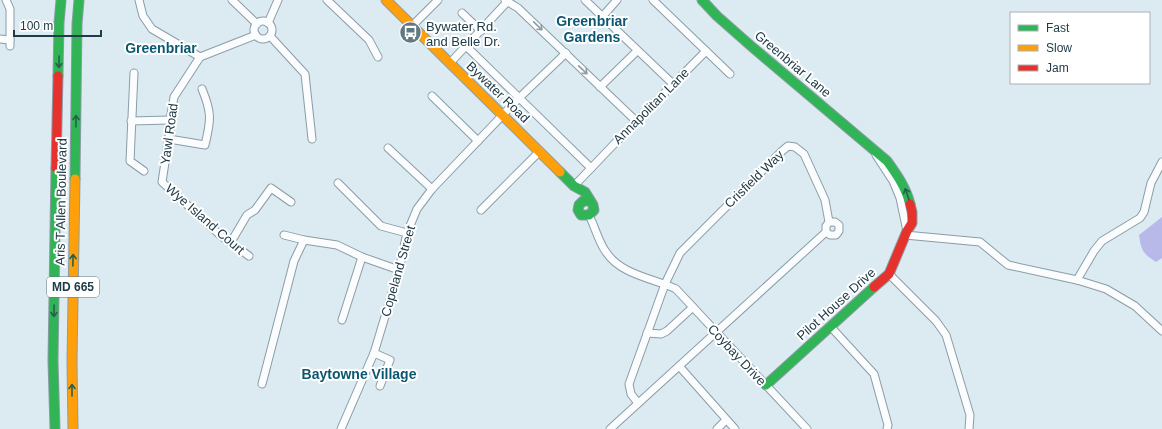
<svg xmlns="http://www.w3.org/2000/svg" width="1162" height="429" font-family="Helvetica,sans-serif">
<rect width="100%" height="100%" fill="#dceaf2"/>
<path fill="#b9b9e9" d="M1162,217V258L1156,262C1143,254 1141,250 1139,235Z"/>
<g fill="none" stroke-linecap="round" stroke-linejoin="round">
<defs>
<g id="street">
<path d="M6,0L10,9V46"/>
<path d="M139,0L143,16L152,29L200,57"/>
<path d="M232,0L257,24"/>
<path d="M327,0L369,40L378,57"/>
<path d="M505,0L518,8L636,121"/>
<path d="M585,0L673,84"/>
<path d="M653,0L730,74"/>
<path d="M462,13L481,31"/>
<path d="M602,17L617,0"/>
<circle cx="263" cy="30" r="9"/>
<path d="M268,23L278,0"/>
<path d="M412,26L438,0"/>
<path d="M270,36L305,74L312,139"/>
<path d="M0,39L10,40"/>
<path d="M466,46L591,168"/>
<path d="M450,63L507,2"/>
<path d="M134,73L130,161L144,171"/>
<path d="M600,87L637,51"/>
<path d="M432,96L478,141"/>
<path d="M131,121L170,120"/>
<path d="M169,139L205,145C211,120 212,113 202,89"/>
<path d="M388,148L432,189"/>
<path d="M876,155L893,181L900,198L907,231"/>
<path d="M338,183L381,226L407,233"/>
<path d="M574,186L618,140L706,51"/>
<path d="M481,210L540,151"/>
<path d="M589,215C595,227 599,243 606,252C621,275 653,278 676,289L807,429"/>
<path d="M284,235L304,240L337,245L362,257L399,270"/>
<path d="M905,235L980,242L1008,265L1077,280L1106,289L1135,306L1162,331"/>
<path d="M231,242L247,215L255,210L271,188L291,202"/>
<path d="M249,256L220,235L162,182L170,130V120L174,97L200,57L256,35"/>
<path d="M889,274L936,321L946,335L970,415L969,429"/>
<path d="M1077,280L1094,251L1102,241L1140,218L1144,212L1151,183L1162,162"/>
<path d="M342,320L362,257"/>
<path d="M830,326L874,374L888,425L887,429"/>
<path d="M647,333L661,334L667,331L693,307"/>
<path d="M374,353L390,360L380,386"/>
<path d="M679,366L735,429"/>
<path d="M262,384L294,261L304,240"/>
<path d="M638,403L631,394L629,384L665,284L680,253L781,152L788,146L795,147L804,154L825,200L829,222"/>
<path d="M341,429L374,353L399,270L407,233L417,209L432,189L519,98L566,53"/>
<path d="M610,429L826,232L830,235H836L839,231V225L835,222H829L826,226V232"/>
<path d="M717,429L726,420"/>
</g>
<g id="fast">
<path d="M702,0L717,16L751,46L887,161C897,175 906,188 910,204"/>
<path d="M58,76L59,23L61,0"/>
<path d="M560,172L574,186L585,192L593,205L594,210L589,215H581L578,210L579,205L583,201H590"/>
<path d="M75,179L77,24L79,0"/>
<path d="M766,385L874,287"/>
<path d="M55,429L53,361L56,168"/>
</g>
<g id="slow">
<path d="M386,0L560,172"/>
<path d="M73,429L72,361L75,179"/>
</g>
<g id="jam">
<path d="M56,168L58,76"/>
<path d="M874,287L889,274L907,231L912,223V212L910,204"/>
</g>
</defs>
<use href="#street" stroke="#8a9da6" stroke-width="9"/>
<use href="#fast" stroke="#8a9da6" stroke-width="11"/>
<use href="#slow" stroke="#8a9da6" stroke-width="11"/>
<use href="#jam" stroke="#8a9da6" stroke-width="11"/>
<use href="#street" stroke="#fafcfd" stroke-width="7"/>
<use href="#fast" stroke="#30b455" stroke-width="9"/>
<use href="#slow" stroke="#ff9f0a" stroke-width="9"/>
<use href="#jam" stroke="#e5322d" stroke-width="9"/>
</g>
<defs><path id="oneway-shaft" d="M-6 0H5M1.5-3L5.5 0L1.5 3" fill="none" stroke-width="1.6" stroke-linecap="round" stroke-linejoin="round"/></defs>
<g stroke="#8d9ca2">
<use href="#oneway-shaft" transform="translate(538 26) rotate(44)"/>
<use href="#oneway-shaft" transform="translate(583 70) rotate(44)"/>
</g>
<g stroke="#25604c">
<use href="#oneway-shaft" transform="translate(59 62) rotate(91)"/>
<use href="#oneway-shaft" transform="translate(76 121) rotate(-89)"/>
<use href="#oneway-shaft" transform="translate(907 194) rotate(-110)"/>
<use href="#oneway-shaft" transform="translate(73 260) rotate(-89)"/>
<use href="#oneway-shaft" transform="translate(54 311) rotate(91)"/>
<use href="#oneway-shaft" transform="translate(72 390) rotate(-90)"/>
</g>
<defs>
<symbol id="bus-disc" viewBox="-11 -11 22 22"><circle r="9.5" fill="#627984" stroke="#fff"/><path d="M-5-6H5V4H4V6H2V4H-2V6H-4V4H-5ZM-3.5-4V0h7V-4ZM-3.5 1.2v1.5H-2V1.2ZM2 1.2v1.5H3.5V1.2Z" fill="#fff"/></symbol>
</defs>
<g fill-rule="evenodd">
<use href="#bus-disc" x="398" y="20" width="25" height="25"/>
</g>
<g text-anchor="middle" dominant-baseline="central" stroke-width="4" stroke-linejoin="round" paint-order="stroke">
<rect fill="#fff" stroke="#63767f" stroke-width="1" x="47" y="277" width="52" height="20" rx="3"/>
<g font-size="12" font-weight="bold" fill="#203c48">
<text x="73" y="287">MD 665</text>
</g>
<g font-size="13" fill="#203c48" stroke="#fff" text-anchor="start">
<text x="426" y="26">Bywater Rd.<tspan x="426" dy="15">and Belle Dr.</tspan></text>
</g>
<g font-size="13" fill="#203c48" stroke="#fff">
<text transform="translate(793 64) rotate(40)">Greenbriar Lane</text>
<text transform="translate(498 92) rotate(44)">Bywater Road</text>
<text transform="translate(651 106) rotate(-45)">Annapolitan Lane</text>
<text transform="translate(169 134) rotate(-82)">Yawl Road</text>
<text transform="translate(754 179) rotate(-44)">Crisfield Way</text>
<text transform="translate(61 202) rotate(-89)">Aris T Allen Boulevard</text>
<text transform="translate(205 219) rotate(41)">Wye Island Court</text>
<text transform="translate(398 271) rotate(-74)">Copeland Street</text>
<text transform="translate(836 304) rotate(-42)">Pilot House Drive</text>
<text transform="translate(737 355) rotate(47)">Coybay Drive</text>
</g>
<g font-size="14" font-weight="bold" fill="#0a5772" stroke="#fff">
<text x="592" y="21">Greenbriar<tspan x="592" dy="16">Gardens</tspan></text>
<text x="161" y="48">Greenbriar</text>
<text x="359" y="374">Baytowne Village</text>
</g>
</g>
<rect x="1010" y="12" width="140" height="72" fill="#ffffff" stroke="#a6b1b6"/>
<rect x="1018" y="25" width="20" height="6" fill="#30b455" stroke="#a6b1b6"/>
<text x="1046" y="32" font-size="12" fill="#203c48">Fast</text>
<rect x="1018" y="45" width="20" height="6" fill="#ff9f0a" stroke="#a6b1b6"/>
<text x="1046" y="52" font-size="12" fill="#203c48">Slow</text>
<rect x="1018" y="65" width="20" height="6" fill="#e5322d" stroke="#a6b1b6"/>
<text x="1046" y="72" font-size="12" fill="#203c48">Jam</text>
<path d="M14 30v6h87v-6" fill="none" stroke="#203c48" stroke-width="2"/>
<text x="20" y="30" font-size="12" fill="#203c48" stroke="#ffffff" stroke-width="3" paint-order="stroke">100 m</text>
</svg>
